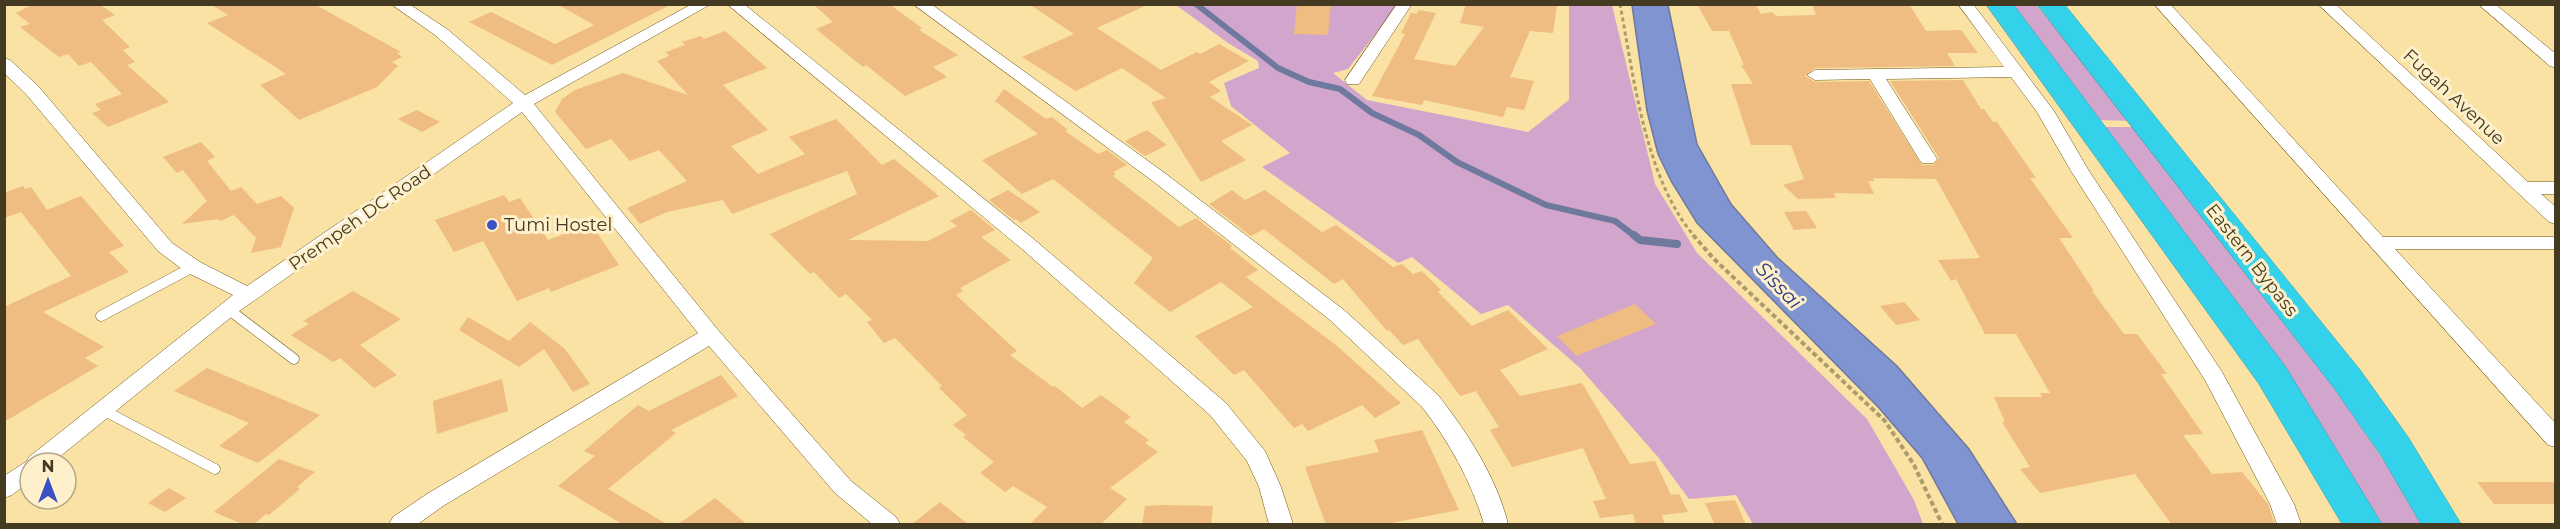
<svg xmlns="http://www.w3.org/2000/svg" width="2560" height="529" font-family="Montserrat,sans-serif">
<rect width="100%" height="100%" fill="#f9e2a3"/>
<g fill="#d2a5cd">
<path d="M1176,5H1398L1348,69L1333,73L1367,100L1528,132L1569,100V5H1612L1655,184L1697,253L1867,419L1914,500L1923,524H1753L1736,495L1689,499L1658,457L1580,368L1508,305L1481,314L1412,257L1398,263L1262,167L1290,153L1231,106L1224,83L1259,68L1258,61L1228,43Z"/>
<path d="M2009,5H2036L2133,121L2094,120Z"/>
<path d="M2100,127H2138L2323,371L2406,494L2421,524H2369L2361,505Z"/>
</g>
<path fill="#8094d2" stroke="#6e799d" stroke-width="1.5" d="M1632,5H1668L1697,144L1731,204L1777,257L1897,366L1969,449L2017,524H1958L1922,458L1879,408L1697,223L1671,181L1658,154L1647,111Z"/>
<g fill="none" stroke-linecap="round" stroke-linejoin="round">
<path stroke="#6e799d" stroke-width="6" d="M1196,4L1278,68L1309,82L1340,89L1372,113L1419,135L1457,162L1546,205L1615,221L1636,237"/>
<path stroke="#6e799d" stroke-width="8" d="M1634,235L1640,240L1677,244"/>
</g>
<g fill="#efbc82">
<path d="M33,4H99L115,15L102,20L130,47L123,50L135,62L127,65L169,102L108,127L92,113L101,110L95,104L122,94L91,62L79,66L68,54L59,57L20,27L30,24L16,13Z"/>
<path d="M210,4H314L401,52L397,53L402,57L392,62L398,66L377,87L299,120L260,85L286,74L207,23L228,15Z"/>
<path d="M557,4H672L552,65L469,22L491,12L555,44L594,25Z"/>
<path d="M813,4H889L922,28L919,30L958,55L933,67L947,77L905,96L866,65L863,67L816,29L833,22Z"/>
<path d="M1029,4H1149L1097,28L1161,70L1197,52L1200,54L1219,44L1249,61L1209,82L1221,91L1210,97L1252,125L1221,141L1246,160L1201,182L1151,102L1166,98L1122,68L1076,91L1022,57L1074,34Z"/>
<path d="M1297,4H1331L1328,35L1294,34Z"/>
<path d="M1466,4L1557,6L1553,33L1530,31L1510,77L1534,81L1524,110L1507,107L1503,117L1424,100L1422,105L1372,96L1405,34L1401,33L1411,13L1417,14L1419,10L1436,13L1414,59L1455,66L1484,27L1460,23Z"/>
<path d="M1697,4H1755L1761,14L1772,12L1776,16L1816,15L1812,4H1909L1926,31L1961,30L1978,53H1947L1955,66L1815,68L1805,76L1815,82L1869,81L1922,165H1934L1939,158L1890,81L1963,80L1981,109H1984L1993,122H1997L2036,178H2030L2073,238H2059L2094,291H2092L2124,334H2137L2167,374H2161L2203,434L2183,435L2212,474L2242,472L2268,504L2275,525H2172L2135,474L2040,493L2020,469L2030,467L2002,422H2005L1994,397H2042L2040,393H2050L2016,334H1985L1956,279L1951,281L1938,260L1980,258L1936,179L1873,178L1874,181H1868L1874,194L1834,193L1836,198L1798,199L1783,185L1804,179L1791,145H1751L1731,84H1753L1741,65H1744L1729,31H1712Z"/>
<path d="M725,31L767,68L723,85L768,130L731,146L758,174L805,154L789,137L836,119L882,165L894,159L939,196L848,240L928,241L957,226L950,221L971,210L995,230L981,237L1011,260L960,288L963,291L956,295L1017,351L1010,355L1053,387L1055,386L1082,408L1101,395L1131,417L1124,422L1149,440L1145,443L1158,452L1110,488L1127,499L1100,525H1029L1047,507L1013,486L1005,492L980,473L994,462L963,437L966,435L953,425L967,415L939,388L942,386L895,338L884,343L867,322L872,320L846,294L839,298L814,272L810,274L770,234L857,194L847,171L732,214L723,200L667,212L640,224L627,208L687,181L659,150L630,161L611,139L586,149L555,112L562,99L575,90L623,73L688,95L657,61L669,56L666,52L685,45L682,42L701,36L704,39Z"/>
<path d="M1004,89L1046,119L1052,117L1068,130L1065,131L1098,154L1107,150L1127,165L1113,172L1116,174L1113,176L1179,227L1196,218L1232,246L1230,248L1258,270L1246,277L1337,346L1401,403L1375,418L1362,405L1308,431L1302,424L1294,428L1244,370L1234,375L1195,336L1253,307L1221,282L1170,312L1134,283L1153,258L1053,179L1022,194L982,160L1038,134L995,101Z"/>
<path d="M417,110L440,122L422,132L398,119Z"/>
<path d="M1147,130L1167,145L1145,156L1125,141Z"/>
<path d="M201,142L215,157L207,161L231,191L241,187L257,204L281,196L294,208L281,247L251,253L256,238L234,215L220,221L218,219L182,224L207,201L183,170L177,173L163,157Z"/>
<path d="M23,186L25,189L31,187L47,210L81,196L124,246L109,252L129,272L43,312L104,347L85,358L98,366L4,422V307L71,276L21,212L4,218V193Z"/>
<path d="M1008,190L1040,212L1021,223L1016,219L1014,220L989,200Z"/>
<path d="M1232,190L1245,200L1265,190L1322,232L1336,225L1393,267L1402,264L1413,274L1422,271L1441,290L1438,292L1472,326L1508,310L1548,349L1500,370L1520,396L1582,383L1630,464L1655,461L1671,495L1679,494L1688,512L1662,515L1665,525H1636L1633,514L1600,518L1593,501L1606,499L1583,448L1512,467L1490,430L1499,427L1476,391L1460,396L1418,339L1403,345L1389,330L1387,331L1343,279L1334,284L1264,229L1251,236L1209,204Z"/>
<path d="M504,195L509,202L520,198L548,240L591,224L619,265L551,292L549,288L517,301L483,241L454,252L435,220Z"/>
<path d="M1806,211L1817,228L1794,230L1784,212Z"/>
<path d="M353,291L401,319L360,345L397,375L374,388L340,358L333,362L291,335L309,324L303,321Z"/>
<path d="M1904,302L1920,320L1896,325L1880,306Z"/>
<path d="M1635,304L1656,324L1576,356L1557,336Z"/>
<path d="M468,317L509,341L530,322L565,349L590,384L573,392L544,349L519,367L459,330Z"/>
<path d="M207,368L320,415L258,463L219,446L249,423L174,391Z"/>
<path d="M721,375L738,396L671,430L676,433L608,489L668,525H624L558,486L595,456L584,451L638,405L649,411Z"/>
<path d="M502,379L508,411L437,434L433,401Z"/>
<path d="M1422,430L1459,510L1381,525H1326L1305,467L1379,452L1374,440Z"/>
<path d="M279,459L315,472L297,487L300,489L269,515L266,514L253,525H245L214,512Z"/>
<path d="M2477,482H2556V504H2494Z"/>
<path d="M169,488L186,498L165,512L148,503Z"/>
<path d="M715,498L748,525H677Z"/>
<path d="M1735,500L1746,525H1715L1705,503Z"/>
<path d="M940,502L969,525H911Z"/>
<path d="M1162,505L1213,506L1211,525H1142L1145,506Z"/>
</g>
<g fill="none" stroke-linecap="round" stroke-linejoin="round">
<defs>
<g id="lane">
<path d="M228,309L294,359"/>
<path d="M101,316L193,267"/>
<path d="M103,410L215,469"/>
</g>
<g id="street">
<path d="M391,4H409L447,29L525,95L692,4H711L534,104L718,330L851,481L896,517L900,524H872L835,493L709,346L443,506L418,524H389L393,517L427,494L698,333L522,112L235,314L52,463H30V481L12,495L4,498V476L27,461L29,457L233,295L186,272L158,251L26,94L4,73V58L10,60L38,86L172,243L200,262L247,286L513,103L435,35Z"/>
<path d="M727,4H744L1036,241L1226,403L1265,451L1281,487L1293,524H1269L1259,487L1247,461L1210,415L1022,249Z"/>
<path d="M913,4H931L1166,174L1344,310L1438,395C1467,432 1497,478 1508,524H1484C1471,481 1450,443 1422,407L1330,320L1154,182Z"/>
<path d="M1397,4H1412L1359,84H1347L1345,80Z"/>
<path d="M1958,4H1973L2054,111L2089,171L2222,372L2294,504L2301,524H2277L2270,504L2205,380L2071,171L2037,112L2011,77L1886,79L1937,159L1934,163H1922L1919,159L1870,79L1815,80L1807,75L1815,70L2004,67Z"/>
<path d="M2154,4H2170L2383,237H2556V249H2395L2556,424V447L2548,445Z"/>
<path d="M2318,4H2335L2528,182H2556V194H2541L2556,207V224L2549,222L2517,192Z"/>
<path d="M2478,4H2495L2556,54V68L2550,66Z"/>
</g>
<g id="highway">
<path d="M1986,4H2013L2285,366L2382,524H2342L2259,384Z"/>
<path d="M2037,4H2064L2360,370L2408,437L2461,524H2421L2382,457L2334,388Z"/>
</g>
</defs>
<use href="#lane" stroke="#6d5819" stroke-width="11"/>
<use href="#street" stroke="#6d5819" stroke-width="1"/>
<use href="#highway" stroke="#399da4" stroke-width="1"/>
<path stroke="#ac9b6c" stroke-width="3" stroke-dasharray="4 3" stroke-linecap="butt" d="M1620,4C1634,78 1645,179 1695,237"/>
<path stroke="#ac9b6c" stroke-width="4" stroke-dasharray="5 3" stroke-linecap="butt" d="M1693,235L1714,259L1885,421L1914,465L1942,524"/>
<use href="#lane" stroke="#fff" stroke-width="10"/>
<use href="#street" fill="#fff" fill-rule="evenodd"/>
<use href="#highway" fill="#33d2ea" fill-rule="evenodd"/>
</g>
<circle fill="#3b52c5" stroke="#fef0cb" stroke-width="2" cx="492" cy="225" r="6"/>
<g text-anchor="middle" dominant-baseline="central" stroke-width="6" stroke-linejoin="round" paint-order="stroke">
<g font-size="18" fill="#433a21" stroke="#fef0cb">
<text transform="translate(2454 97) rotate(43)">Fugah Avenue</text>
<text transform="translate(360 218) rotate(-35)">Prempeh DC Road</text>
<text transform="translate(2252 260) rotate(52)">Eastern Bypass</text>
</g>
<g font-size="18" fill="#433a21" stroke="#fef0cb" text-anchor="start">
<text x="504" y="225">Tumi Hostel</text>
</g>
<g font-size="20" font-style="italic" fill="#2b3c85" stroke="#fef0cb">
<text transform="translate(1779 285) rotate(46)">Sissai</text>
</g>
</g>
<rect width="2560" height="529" fill="none" stroke="#433a21" stroke-width="12"/>
<g transform="translate(48 481)"><circle r="28" fill="#fef0cb" stroke="#b3a787" stroke-width="1.5"/>
<path d="M0-4.5L10 22L0 15L-10 22Z" fill="#3b52c5"/>
<text y="-9" font-size="16" font-weight="bold" text-anchor="middle" fill="#433a21">N</text>
</g>
</svg>
